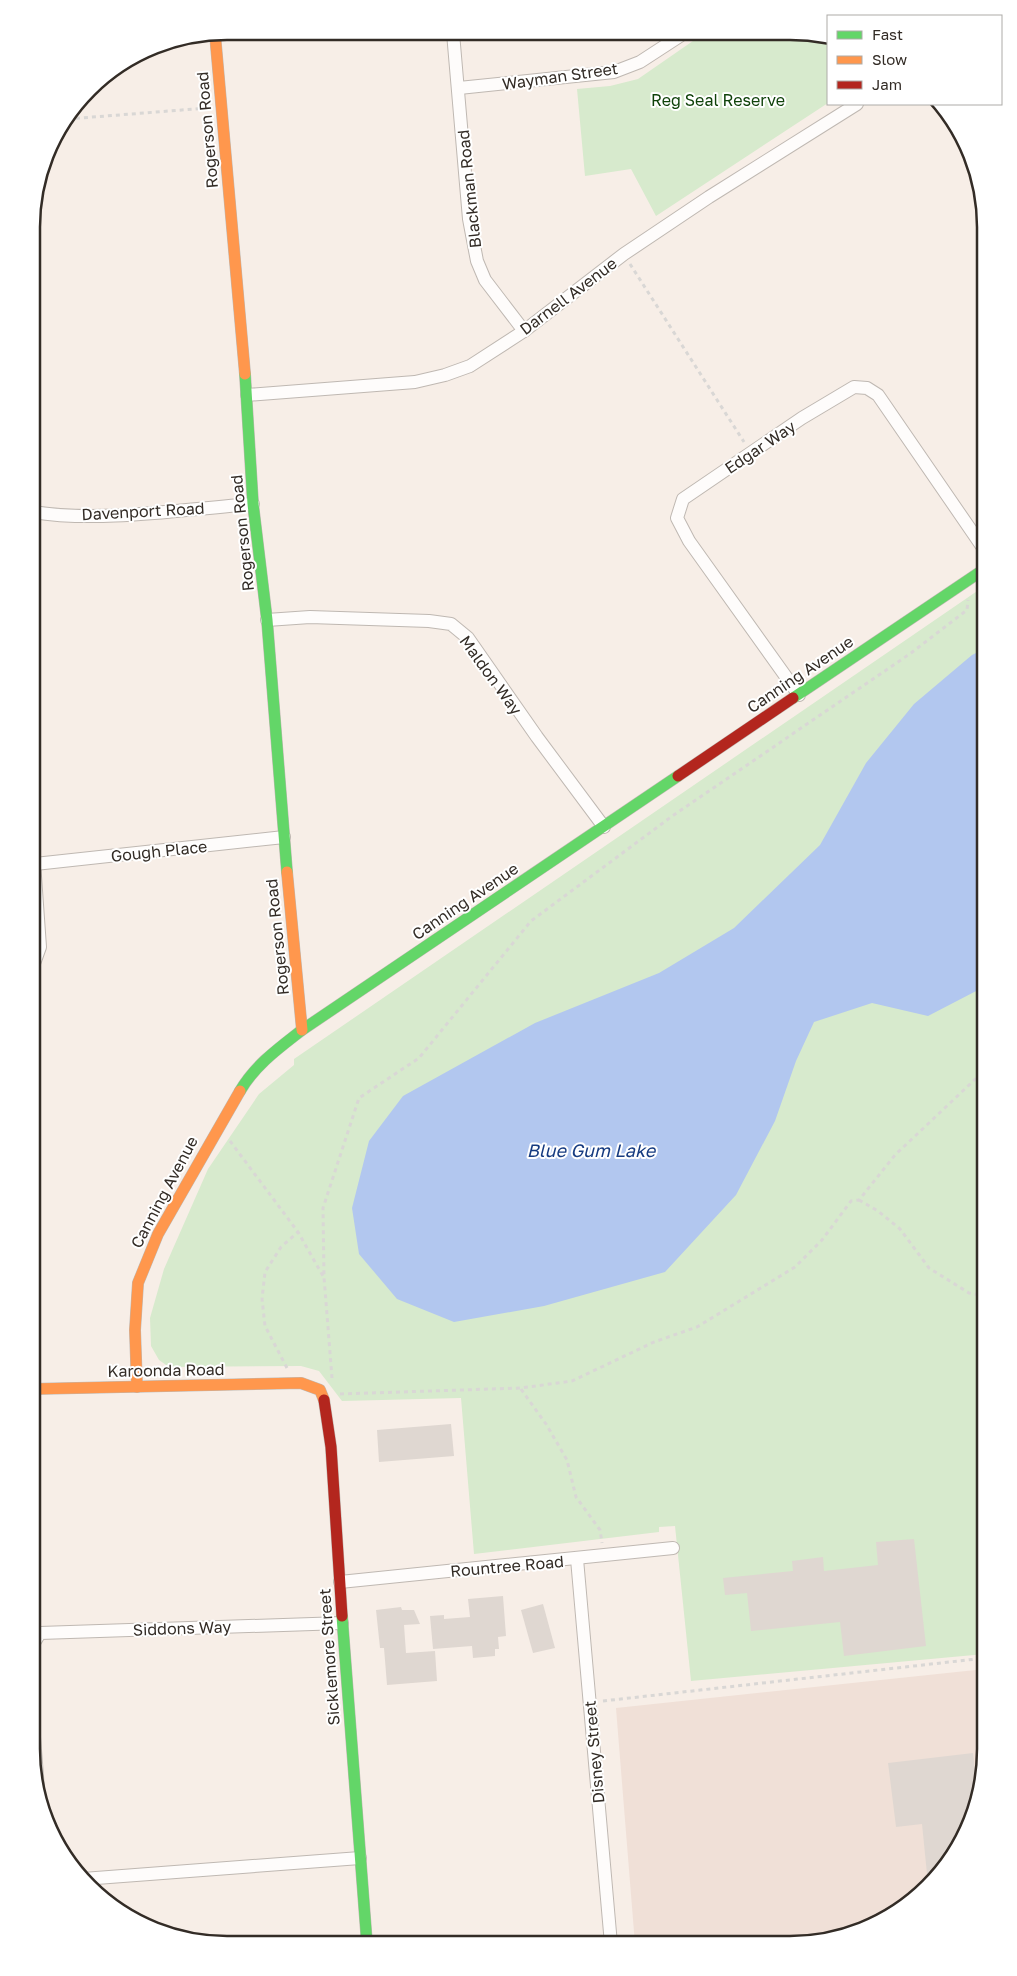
<svg xmlns="http://www.w3.org/2000/svg" width="1017" height="1976" font-family="'Golos Text',sans-serif">
<rect width="100%" height="100%" fill="#f7eee7"/>
<path fill="#f0e0d7" d="M985,1669V1762L971,1823L945,1868L899,1912L852,1934L790,1945L635,1944L616,1708Z"/>
<g fill="#d7eacd">
<path d="M703,34L828,35V103L656,216L631,169L585,176L577,89L610,86L638,79Z"/>
<path d="M986,585L985,1654L691,1681L675,1526L659,1527V1532L474,1554L461,1398L342,1401L319,1371L301,1366L169,1367L159,1360L151,1346L150,1318L164,1269L208,1169L259,1094L294,1065V1059Z"/>
</g>
<path fill="#b2c7ef" d="M986,648V981L980,989L928,1016L872,1003L814,1022L796,1061L775,1121L736,1195L665,1272L544,1306L454,1322L397,1299L359,1254L352,1208L369,1141L403,1096L535,1023L659,973L734,928L820,845L866,763L914,704L972,655Z"/>
<g fill="#dfd7d1">
<path d="M451,1424L454,1456L379,1462L377,1430Z"/>
<path d="M914,1539L926,1646L844,1656L840,1622L751,1631L747,1593L725,1595L723,1578L793,1571L792,1561L823,1557L824,1571L878,1565L876,1542Z"/>
<path d="M503,1596L506,1636L498,1637L499,1649H495V1656L473,1658L472,1646L433,1649L430,1616L444,1615V1619L470,1617L468,1599Z"/>
<path d="M543,1604L555,1648L533,1653L521,1610Z"/>
<path d="M401,1607L402,1610H414L420,1624L404,1625L406,1653L435,1651L437,1681L387,1685L384,1648H380L376,1610Z"/>
<path d="M973,1753L978,1794L971,1823L945,1868L928,1884L922,1824L896,1827L888,1763Z"/>
</g>
<g fill="none" stroke-linecap="round" stroke-linejoin="round">
<defs>
<g id="street">
<path d="M453,33L469,219L477,261L485,280L524,331"/>
<path d="M459,88L614,72L640,62L683,34"/>
<path d="M247,395L415,382L445,375L470,366L524,331L624,254L709,197L857,104"/>
<path d="M33,512C101,523 184,509 253,504"/>
<path d="M267,620L310,617L429,621L451,624L468,638L537,737L604,827"/>
<path d="M799,695L689,541L677,518L683,499L802,418L854,387L867,388L878,395L986,552"/>
<path d="M35,864L284,837"/>
<path d="M32,969L40,947L32,834"/>
<path d="M577,1559L611,1944"/>
<path d="M340,1582L673,1548"/>
<path d="M31,1648L40,1633L342,1623"/>
<path d="M31,1698L38,1789"/>
<path d="M83,1879L360,1858"/>
</g>
<g id="fast">
<path d="M245,374L253,504L267,620L287,872"/>
<path d="M793,698L986,568"/>
<path d="M240,1091C255,1065 279,1048 302,1030L678,776"/>
<path d="M342,1616L367,1944"/>
</g>
<g id="slow">
<path d="M215,34L245,374"/>
<path d="M287,872L302,1030"/>
<path d="M137,1387L135,1330L138,1283L158,1234L240,1091"/>
<path d="M32,1389L301,1383L320,1390L324,1400"/>
</g>
<g id="jam">
<path d="M678,776L793,698"/>
<path d="M324,1400L331,1447L342,1616"/>
</g>
</defs>
<use href="#street" stroke="#bfb8b2" stroke-width="14"/>
<use href="#fast" stroke="#bfb8b2" stroke-width="12"/>
<use href="#slow" stroke="#bfb8b2" stroke-width="12"/>
<use href="#jam" stroke="#bfb8b2" stroke-width="12"/>
<g stroke="#d9d7d5" stroke-width="3" stroke-dasharray="4 4" stroke-linecap="butt">
<path d="M68,119L207,108"/>
<path d="M630,264L744,442"/>
<path d="M230,1141L298,1232L323,1276"/>
<path d="M859,1200L878,1211L900,1229L929,1268L969,1293L985,1296"/>
<path d="M287,1368L265,1326L262,1299L265,1272L281,1247L298,1232"/>
<path d="M332,1378L324,1277L323,1208L359,1098L419,1058L531,921L671,817L911,653L967,610L968,600"/>
<path d="M521,1389L546,1424L567,1460L576,1497L600,1530L602,1543"/>
<path d="M340,1394L521,1388L572,1381L654,1342L697,1327L795,1267L822,1240L851,1201L859,1200L895,1155L986,1069"/>
<path d="M603,1701L985,1658"/>
</g>
<use href="#street" stroke="#fefcfb" stroke-width="12"/>
<use href="#fast" stroke="#63d668" stroke-width="11"/>
<use href="#slow" stroke="#ff974d" stroke-width="11"/>
<use href="#jam" stroke="#b3261e" stroke-width="11"/>
</g>
<g text-anchor="middle" dominant-baseline="central" stroke-width="4" stroke-linejoin="round" paint-order="stroke">
<g font-size="16" fill="#332c26" stroke="#fff">
<text transform="translate(560 76) rotate(-8)">Wayman Street</text>
<text transform="translate(207 130) rotate(-95)">Rogerson Road</text>
<text transform="translate(469 189) rotate(-96)">Blackman Road</text>
<text transform="translate(568 296) rotate(-37)">Darnell Avenue</text>
<text transform="translate(760 447) rotate(-34)">Edgar Way</text>
<text transform="translate(143 511) rotate(-3)">Davenport Road</text>
<text transform="translate(242 533) rotate(-96)">Rogerson Road</text>
<text transform="translate(800 674) rotate(-34)">Canning Avenue</text>
<text transform="translate(491 675) rotate(54)">Maldon Way</text>
<text transform="translate(159 851) rotate(-6)">Gough Place</text>
<text transform="translate(465 901) rotate(-34)">Canning Avenue</text>
<text transform="translate(277 937) rotate(-96)">Rogerson Road</text>
<text transform="translate(164 1192) rotate(-62)">Canning Avenue</text>
<text transform="translate(166 1370) rotate(-1)">Karoonda Road</text>
<text transform="translate(507 1566) rotate(-5)">Rountree Road</text>
<text transform="translate(182 1628) rotate(-2)">Siddons Way</text>
<text transform="translate(329 1657) rotate(-94)">Sicklemore Street</text>
<text transform="translate(594 1752) rotate(-95)">Disney Street</text>
</g>
<g font-size="16" fill="#0f420a" stroke="#fff">
<text x="718" y="100">Reg Seal Reserve</text>
</g>
<g font-size="18" font-style="italic" fill="#163b80" stroke="#fff">
<text x="591" y="1150">Blue Gum Lake</text>
</g>
</g>
<path d="M0 0H1017V1976H0ZM227 40H790A187 187 0 0 1 977 227V1749A187 187 0 0 1 790 1936H227A187 187 0 0 1 40 1749V227A187 187 0 0 1 227 40Z" fill="#fff" fill-rule="evenodd"/>
<path fill="none" stroke="#332c26" stroke-width="2.5" d="M227 40H790A187 187 0 0 1 977 227V1749A187 187 0 0 1 790 1936H227A187 187 0 0 1 40 1749V227A187 187 0 0 1 227 40Z"/>
<rect x="827" y="15" width="175" height="90" fill="#ffffff" stroke="#adaba8"/>
<rect x="837" y="31" width="25" height="8" fill="#63d668" stroke="#adaba8"/>
<text x="872" y="40" font-size="15" fill="#332c26">Fast</text>
<rect x="837" y="56" width="25" height="8" fill="#ff974d" stroke="#adaba8"/>
<text x="872" y="65" font-size="15" fill="#332c26">Slow</text>
<rect x="837" y="81" width="25" height="8" fill="#b3261e" stroke="#adaba8"/>
<text x="872" y="90" font-size="15" fill="#332c26">Jam</text>
</svg>
